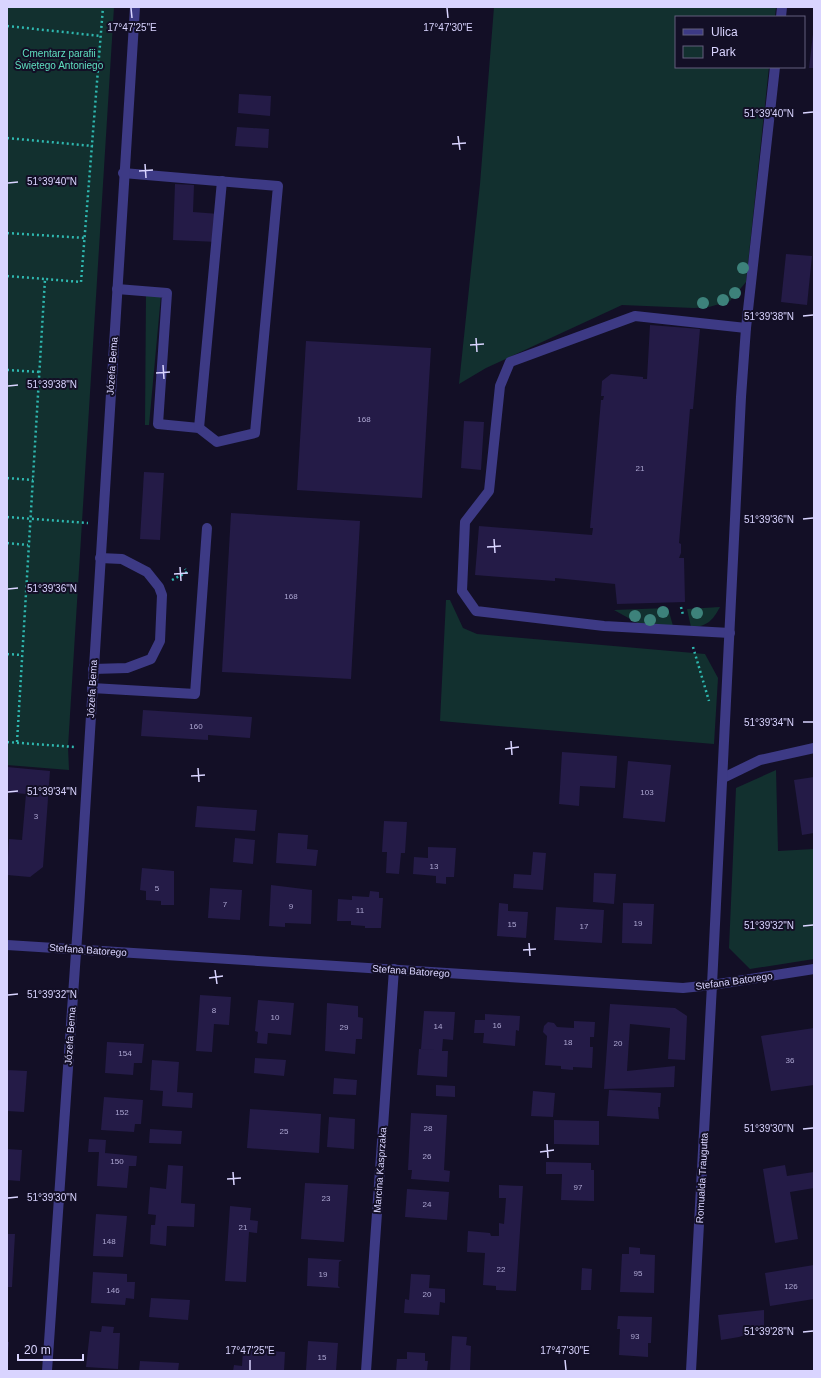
<svg xmlns="http://www.w3.org/2000/svg" width="821" height="1378" font-family="Arial,sans-serif">
<rect width="100%" height="100%" fill="#130f26"/>
<g fill="#12302f">
<path d="M7,7H114L68,747L69,770L7,765Z"/>
<path d="M494,7H776L775,17H676V67H769L746,282L730,301L709,307L694,308L622,305L486,368L459,384L480,184Z"/>
<path d="M146,295H161L149,425H145Z"/>
<path d="M446,600H450L463,628L477,634L705,654L718,678L714,744L440,721Z"/>
<path d="M720,607C713,620 707,627 691,627L687,609Z"/>
<path d="M668,608L673,626L641,625L614,610Z"/>
<path d="M776,770L778,851L814,849V959L750,969L729,948L736,788Z"/>
</g>
<g fill="#241b47">
<path d="M813,34H814V68H809Z"/>
<path d="M239,94L271,96L270,116L238,113Z"/>
<path d="M237,127L269,129L268,148L235,146Z"/>
<path d="M175,184L194,185L193,212L219,214L218,242L173,240Z"/>
<path d="M786,254L812,256L807,305L781,302Z"/>
<path d="M650,325L700,329L693,409H690L679,543L681,544V553L679,558H684L685,602L617,604L615,584L555,578V581L475,575L479,526L592,535L593,528H590L601,400H603L604,396H601L602,381L611,374L643,377V379H647Z"/>
<path d="M306,341L431,348L422,498L297,490Z"/>
<path d="M464,421L484,422L481,470L461,468Z"/>
<path d="M144,472L164,473L160,540L140,539Z"/>
<path d="M231,513L360,521L351,679L222,672Z"/>
<path d="M143,710L252,717L250,738L208,735V740L141,736Z"/>
<path d="M562,752L617,756L615,788L580,786L579,806L559,804Z"/>
<path d="M628,761L671,765L665,822L623,818Z"/>
<path d="M7,767L50,771L43,867L30,877L7,875L9,839L22,840L26,794L7,792Z"/>
<path d="M814,777V833L802,835L794,780Z"/>
<path d="M197,806L257,810L255,831L195,827Z"/>
<path d="M384,821L407,822L405,853H401L399,874L386,873L387,852H382Z"/>
<path d="M278,833L308,835L307,849L318,850L316,866L276,863Z"/>
<path d="M235,838L255,840L253,864L233,862Z"/>
<path d="M428,847L456,848L454,877H446V884L436,883V876L413,874L414,857L428,858Z"/>
<path d="M533,852L546,853L543,890L513,888L514,874L531,875Z"/>
<path d="M142,868L174,871V905H161V901L146,900V891L140,890Z"/>
<path d="M594,873L616,874L614,904L593,902Z"/>
<path d="M271,885L312,890L311,924L285,923V927L269,926Z"/>
<path d="M210,888L242,890L240,920L208,918Z"/>
<path d="M370,891L379,892V898H383L381,928H365V926L351,925V921H337L338,899L352,900V896L369,897Z"/>
<path d="M499,903L508,904V911L528,912L526,938L497,936Z"/>
<path d="M623,903L654,904L652,944L622,943Z"/>
<path d="M556,907L604,910L602,943L554,940Z"/>
<path d="M200,995L231,997L229,1025L214,1024L212,1052L196,1051Z"/>
<path d="M258,1000L294,1003L291,1035L268,1033L267,1044L257,1043L258,1032L255,1031Z"/>
<path d="M327,1003L358,1006V1017L363,1018L362,1039H356L355,1054L325,1051Z"/>
<path d="M610,1004L675,1008L687,1016L685,1060L668,1059L670,1028L630,1024L627,1071L675,1066L674,1087L604,1089Z"/>
<path d="M424,1011L455,1012L453,1040L443,1039L442,1051H448L447,1077L417,1075L419,1049L439,1050L421,1049Z"/>
<path d="M485,1014L520,1016L519,1031L516,1030L515,1046L483,1043L484,1033H474L475,1020H485Z"/>
<path d="M574,1021L595,1022L594,1037H590V1047H593L592,1068L573,1067V1070L561,1069V1066L545,1065L547,1036L543,1032L544,1026L548,1022L554,1023L557,1027L574,1028Z"/>
<path d="M814,1028V1085L771,1091L761,1036Z"/>
<path d="M107,1042L144,1044L142,1063H134L133,1075L105,1073Z"/>
<path d="M255,1058L286,1060L284,1076L254,1073Z"/>
<path d="M152,1060L179,1062L177,1092L193,1093L192,1108L162,1106L163,1091L150,1090Z"/>
<path d="M7,1070L27,1071L24,1112L7,1111Z"/>
<path d="M334,1078L357,1080L356,1095L333,1094Z"/>
<path d="M436,1085L455,1086V1097L436,1096Z"/>
<path d="M609,1090L661,1093L660,1107H658L659,1119L607,1116Z"/>
<path d="M533,1091L555,1093L553,1117L531,1116Z"/>
<path d="M104,1097L143,1100L141,1124H135L134,1132L101,1130Z"/>
<path d="M250,1109L321,1114L319,1153L247,1148Z"/>
<path d="M411,1113L447,1115L444,1170L450,1171L449,1182L411,1179L412,1170H408Z"/>
<path d="M329,1117L355,1119L354,1149L327,1147Z"/>
<path d="M554,1120L599,1121V1145L554,1144Z"/>
<path d="M150,1129L182,1131L181,1144L149,1143Z"/>
<path d="M89,1139L106,1140L105,1153L137,1156L136,1166H129L127,1188L97,1186L99,1152H88Z"/>
<path d="M7,1149L22,1150L20,1181L7,1180Z"/>
<path d="M546,1162L591,1163V1170H594V1201L561,1200L562,1174H546Z"/>
<path d="M168,1165L183,1166L181,1203L195,1204L194,1227L167,1226L166,1246L150,1244L151,1225H155L156,1215L148,1214L150,1187L166,1189Z"/>
<path d="M785,1165L787,1176L814,1172V1188L790,1192L798,1239L775,1243L763,1169Z"/>
<path d="M305,1183L348,1185L344,1242L301,1239Z"/>
<path d="M499,1185L523,1186L516,1291L496,1290V1286L483,1285L485,1253L467,1252L468,1231L490,1233L491,1236H499V1223L504,1224L506,1198H499Z"/>
<path d="M407,1189L449,1192L447,1220L405,1217Z"/>
<path d="M230,1206L251,1208L250,1220L258,1221L257,1233L249,1232L246,1282L225,1281Z"/>
<path d="M96,1214L127,1216L123,1257L93,1256Z"/>
<path d="M7,1234H15L12,1287H7Z"/>
<path d="M629,1247L640,1248V1254L655,1255L654,1293L620,1292L622,1254H629Z"/>
<path d="M308,1258L342,1260L339,1262L338,1286L340,1288L307,1286Z"/>
<path d="M814,1265V1299L770,1306L765,1273Z"/>
<path d="M582,1268L592,1269L591,1290H581Z"/>
<path d="M93,1272L127,1274V1282H135L134,1299L126,1298L125,1305L91,1303Z"/>
<path d="M411,1274L430,1275L429,1288L445,1289V1303L440,1302L439,1315L404,1313L405,1299L409,1300Z"/>
<path d="M151,1298L190,1300L188,1320L149,1317Z"/>
<path d="M764,1310V1328L739,1337L721,1340L718,1315Z"/>
<path d="M618,1316L652,1317L651,1343H648V1357L619,1355L620,1329H617Z"/>
<path d="M102,1326L114,1327L113,1333H120L118,1369L86,1367L90,1331L101,1332Z"/>
<path d="M452,1336L467,1337L466,1345L471,1346L470,1371H450Z"/>
<path d="M308,1341L338,1343L336,1371L306,1370Z"/>
<path d="M7,1342H9L8,1352H7Z"/>
<path d="M243,1349L285,1352L284,1371H233L234,1365L242,1366Z"/>
<path d="M407,1352L425,1353V1361H428L427,1371H396L397,1359H407Z"/>
<path d="M140,1361L179,1363L178,1371H139Z"/>
</g>
<g fill="none" stroke-linecap="round" stroke-linejoin="round">
<g stroke="#2fb8b0" stroke-width="2.5" stroke-dasharray="2 3" stroke-linecap="butt">
<path d="M7,26L101,36"/>
<path d="M7,138L93,146"/>
<path d="M7,233L85,238"/>
<path d="M7,276L45,279"/>
<path d="M7,370L40,372"/>
<path d="M7,478L33,480"/>
<path d="M7,517L88,523"/>
<path d="M7,543L28,545"/>
<path d="M172,580L187,572L185,569"/>
<path d="M681,607L683,615"/>
<path d="M693,647L709,701"/>
<path d="M7,654L22,655"/>
<path d="M7,742L74,747"/>
<path d="M17,742L45,279L81,282L103,7"/>
</g>
<g stroke="#3d3a85" stroke-width="10">
<path d="M781,17L782,7"/>
<path d="M117,289L167,293L158,424L199,428L217,442L255,433L278,186L123,173"/>
<path d="M199,428L222,181"/>
<path d="M730,633L604,626L476,611L462,591L465,522L489,491L500,386L510,362L635,316L746,328"/>
<path d="M93,669L127,668L151,659L160,641L162,595L159,587L147,572L122,559L100,558"/>
<path d="M92,688L195,694L207,528"/>
<path d="M723,778L760,760L814,748"/>
<path d="M7,945L683,988L712,985L814,969"/>
<path d="M47,1371L79,909L135,7"/>
<path d="M366,1371L394,969"/>
<path d="M691,1371L712,985L741,397L746,328L775,67"/>
</g>
</g>
<g fill="#3d827b">
<circle cx="743" cy="268" r="6"/>
<circle cx="735" cy="293" r="6"/>
<circle cx="723" cy="300" r="6"/>
<circle cx="703" cy="303" r="6"/>
<circle cx="663" cy="612" r="6"/>
<circle cx="697" cy="613" r="6"/>
<circle cx="635" cy="616" r="6"/>
<circle cx="650" cy="620" r="6"/>
</g>
<path fill="none" stroke="#d9d4ff" stroke-width="1.5" d="M131,8L132,18M447,8L448,18M803,113L813,112M458,136L460,150M452,144L466,143M145,164L146,178M139,171L153,170M8,183L18,182M803,316L813,315M476,338L477,352M470,345L484,344M163,365L164,379M156,373L170,372M8,386L18,385M803,519L813,518M494,539L495,553M487,547L501,546M180,567L181,581M174,574L188,573M8,589L18,588M803,722H813M511,741L512,755M505,749L519,747M198,768L199,782M191,776L205,775M8,792L18,791M803,926L813,925M529,943L530,956M523,950L536,949M215,970L217,984M209,978L223,976M8,995L18,994M803,1129L813,1128M547,1144L548,1158M540,1152L554,1150M233,1172L234,1185M227,1179L241,1178M8,1198L18,1197M803,1332L813,1331M250,1360V1370M565,1360L566,1370"/>
<g text-anchor="middle" dominant-baseline="central" stroke-width="4" stroke-linejoin="round" paint-order="stroke">
<g font-size="8" fill="#aca6d1">
<text x="364" y="419">168</text>
<text x="640" y="468">21</text>
<text x="291" y="596">168</text>
<text x="196" y="726">160</text>
<text x="647" y="792">103</text>
<text x="36" y="816">3</text>
<text x="434" y="866">13</text>
<text x="157" y="888">5</text>
<text x="225" y="904">7</text>
<text x="291" y="906">9</text>
<text x="360" y="910">11</text>
<text x="638" y="923">19</text>
<text x="512" y="924">15</text>
<text x="584" y="926">17</text>
<text x="214" y="1010">8</text>
<text x="275" y="1017">10</text>
<text x="497" y="1025">16</text>
<text x="438" y="1026">14</text>
<text x="344" y="1027">29</text>
<text x="568" y="1042">18</text>
<text x="618" y="1043">20</text>
<text x="125" y="1053">154</text>
<text x="790" y="1060">36</text>
<text x="122" y="1112">152</text>
<text x="428" y="1128">28</text>
<text x="284" y="1131">25</text>
<text x="427" y="1156">26</text>
<text x="117" y="1161">150</text>
<text x="578" y="1187">97</text>
<text x="326" y="1198">23</text>
<text x="427" y="1204">24</text>
<text x="243" y="1227">21</text>
<text x="109" y="1241">148</text>
<text x="501" y="1269">22</text>
<text x="638" y="1273">95</text>
<text x="323" y="1274">19</text>
<text x="791" y="1286">126</text>
<text x="113" y="1290">146</text>
<text x="427" y="1294">20</text>
<text x="635" y="1336">93</text>
<text x="322" y="1357">15</text>
</g>
<g font-size="10" fill="#5fe0c0" stroke="#130f26">
<text x="59" y="53">Cmentarz parafii<tspan x="59" dy="12">Świętego Antoniego</tspan></text>
</g>
<g font-size="10" fill="#d9d4ff" stroke="#130f26">
<text transform="translate(112 366) rotate(-86)">Józefa Bema</text>
<text transform="translate(92 689) rotate(-87)">Józefa Bema</text>
<text transform="translate(88 950) rotate(4)">Stefana Batorego</text>
<text transform="translate(411 971) rotate(4)">Stefana Batorego</text>
<text transform="translate(734 981) rotate(-8)">Stefana Batorego</text>
<text transform="translate(70 1036) rotate(-86)">Józefa Bema</text>
<text transform="translate(380 1170) rotate(-86)">Marcina Kasprzaka</text>
<text transform="translate(702 1178) rotate(-87)">Romualda Traugutta</text>
</g>
</g>
<g font-size="10" text-anchor="middle" fill="#d9d4ff" stroke="#130f26" stroke-width="4" stroke-linejoin="round" paint-order="stroke">
<text x="132" y="31">17°47'25"E</text>
<text x="448" y="31">17°47'30"E</text>
<text x="769" y="117">51°39'40"N</text>
<text x="52" y="185">51°39'40"N</text>
<text x="769" y="320">51°39'38"N</text>
<text x="52" y="388">51°39'38"N</text>
<text x="769" y="523">51°39'36"N</text>
<text x="52" y="592">51°39'36"N</text>
<text x="769" y="726">51°39'34"N</text>
<text x="52" y="795">51°39'34"N</text>
<text x="769" y="929">51°39'32"N</text>
<text x="52" y="998">51°39'32"N</text>
<text x="769" y="1132">51°39'30"N</text>
<text x="52" y="1201">51°39'30"N</text>
<text x="769" y="1335">51°39'28"N</text>
<text x="250" y="1354">17°47'25"E</text>
<text x="565" y="1354">17°47'30"E</text>
</g>
<rect width="821" height="1378" fill="none" stroke="#d9d4ff" stroke-width="16"/>
<rect x="675" y="16" width="130" height="52" fill="#130f26" stroke="#625e7d"/>
<rect x="683" y="29" width="20" height="6" fill="#3d3a85" stroke="#625e7d"/>
<text x="711" y="36" font-size="12" fill="#d9d4ff">Ulica</text>
<rect x="683" y="46" width="20" height="12" fill="#12302f" stroke="#625e7d"/>
<text x="711" y="56" font-size="12" fill="#d9d4ff">Park</text>
<path d="M18 1354v6h65v-6" fill="none" stroke="#d9d4ff" stroke-width="2"/>
<text x="24" y="1354" font-size="12" fill="#d9d4ff" stroke="#130f26" stroke-width="3" paint-order="stroke">20 m</text>
</svg>
